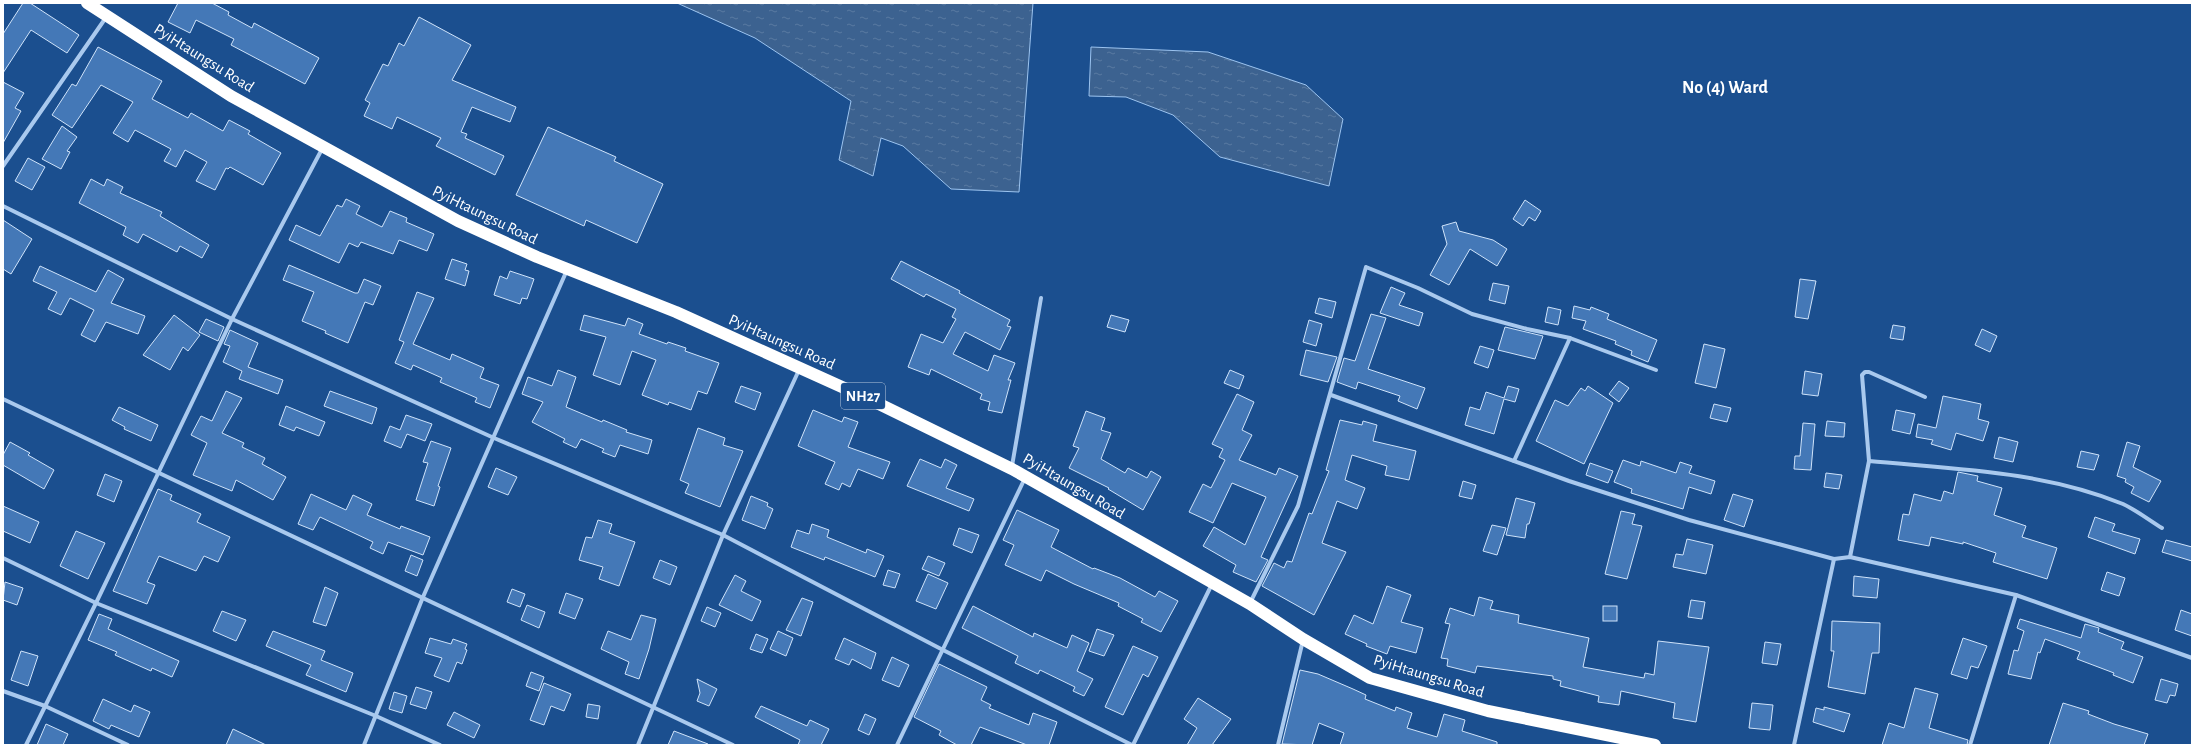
<svg xmlns="http://www.w3.org/2000/svg" width="2195" height="748" font-family="'Alegreya Sans',sans-serif">
<defs>
<pattern id="water-ripples" width="26" height="14" patternUnits="userSpaceOnUse"><rect width="26" height="14" fill="#3c6290"/><path d="M2 4q2-2 4 0t4 0M15 11q2-2 4 0t4 0" fill="none" stroke="#597aa1"/></pattern>
</defs>
<rect width="100%" height="100%" fill="#1b4f8f"/>
<g fill="url(#water-ripples)" stroke="#9cc4f0">
<path d="M677,3H1033L1019,192L951,189L903,146L881,138L873,176L839,160L851,101L755,38Z"/>
<path d="M1091,47L1208,52L1306,85L1343,119L1329,186L1220,157L1173,115L1126,97L1089,96Z"/>
</g>
<g fill="#4478b7" stroke="#cfe3fa">
<path d="M23,3H30L79,35L67,53L31,30L3,73V34Z"/>
<path d="M178,3H212L229,12L228,15L252,28L254,23L319,58L305,84L231,45L234,39L196,20L190,33L168,22Z"/>
<path d="M419,17L471,45L452,80L516,107L510,122L472,107L461,132L467,134L465,138L504,156L495,175L436,146L441,138L397,117L392,129L364,116L370,103L365,100L383,64L388,66L399,43L404,46Z"/>
<path d="M98,47L162,81L152,99L188,118L191,113L223,131L229,120L250,131L248,134L281,153L263,185L230,167L228,169L226,168L215,190L196,181L207,162L185,150L176,167L164,161L171,149L135,130L128,142L113,133L133,102L101,85L72,128L52,115L72,84L76,86Z"/>
<path d="M3,82L24,93L15,108L21,111L3,143Z"/>
<path d="M62,126L77,137L67,151L70,152L61,169L42,159Z"/>
<path d="M548,127L616,157L614,161L663,184L637,243L586,220L584,226L516,195Z"/>
<path d="M28,158L45,167L32,190L15,181Z"/>
<path d="M91,179L104,186L107,179L123,187L120,193L162,212L160,216L209,245L202,258L180,246L177,252L143,234L138,243L123,235L126,227L79,203Z"/>
<path d="M346,199L360,206L356,214L382,227L390,211L407,218L406,222L434,234L427,251L399,240L393,254L361,242L358,247L349,243L339,263L289,240L296,225L320,236L337,205L342,207Z"/>
<path d="M1525,200L1541,211L1535,221L1529,217L1523,226L1513,219Z"/>
<path d="M3,220L32,239L11,274L3,269Z"/>
<path d="M1456,222L1459,231L1493,240L1507,249L1497,266L1470,249L1449,285L1430,275L1447,244L1442,226Z"/>
<path d="M452,259L467,264L465,270L469,271L465,286L445,279Z"/>
<path d="M901,261L960,291L959,293L1010,320L1007,326L1011,327L1000,350L965,332L953,354L988,371L994,355L1015,363L1008,380H1011L1002,413L988,410L990,402L980,399L982,394L931,369L929,375L908,367L921,334L943,343L956,319L952,317L956,309L926,294L924,297L891,279Z"/>
<path d="M289,265L355,293H358L364,279L381,286L373,305L365,302L348,343L325,333L326,331L302,321L314,292L283,280Z"/>
<path d="M40,266L96,292L108,270L124,279L111,303L145,316L138,334L106,322L95,342L81,335L94,310L70,298L61,315L48,309L57,292L33,281Z"/>
<path d="M510,271L534,279L527,299L522,298L520,304L494,295L500,276L507,279Z"/>
<path d="M1800,279L1816,281L1808,319L1795,317Z"/>
<path d="M1493,283L1509,286L1505,304L1489,300Z"/>
<path d="M1391,287L1405,293L1399,305L1423,313L1419,326L1380,313Z"/>
<path d="M417,292L434,298L413,344L450,360L452,354L484,368L480,378L499,385L490,408L475,402L477,398L440,382L442,378L413,365L411,370L395,363L404,342L399,340Z"/>
<path d="M1319,298L1336,302L1332,318L1315,313Z"/>
<path d="M1574,306L1590,310L1591,307L1609,314L1607,319L1657,340L1648,362L1631,355L1632,351L1615,344L1616,341L1583,329L1586,321L1572,318Z"/>
<path d="M1548,307L1561,310L1558,325L1545,322Z"/>
<path d="M1371,314L1386,318L1368,369L1425,388L1417,409L1398,401L1400,396L1358,382L1356,389L1337,382L1344,358L1355,361Z"/>
<path d="M174,315L200,335L188,351L183,347L170,370L143,355Z"/>
<path d="M584,315L625,326L628,318L643,324L639,334L667,344L668,342L686,348L685,351L719,363L707,394L698,391L691,410L669,402L668,405L642,395L656,360L632,351L620,385L593,375L606,337L580,330Z"/>
<path d="M1111,315L1129,320L1125,332L1107,327Z"/>
<path d="M206,319L224,327L218,341L199,332Z"/>
<path d="M1309,320L1322,324L1316,346L1303,342Z"/>
<path d="M1893,325L1905,327L1903,340L1890,338Z"/>
<path d="M1505,327L1543,336L1535,359L1498,350Z"/>
<path d="M1982,329L1997,336L1990,352L1975,345Z"/>
<path d="M230,330L258,343L248,367L283,380L278,394L239,379L242,371L223,362L230,346L224,344Z"/>
<path d="M1704,344L1725,349L1716,388L1695,383Z"/>
<path d="M1480,346L1494,350L1488,368L1474,363Z"/>
<path d="M1306,350L1337,357L1328,382L1300,375Z"/>
<path d="M558,370L576,377L566,407L602,422L603,420L627,430L626,432L652,440L648,454L620,445L615,457L602,452L604,449L581,439L576,448L563,442L565,439L532,422L543,402L522,394L528,377L552,386Z"/>
<path d="M1230,370L1244,376L1239,389L1224,383Z"/>
<path d="M1805,371L1822,374L1818,396L1802,394Z"/>
<path d="M1619,381L1629,388L1619,402L1609,394Z"/>
<path d="M741,386L761,393L755,410L735,402Z"/>
<path d="M1508,386L1519,389L1515,402L1504,399L1494,434L1465,425L1470,407L1480,410L1486,392L1504,398Z"/>
<path d="M1588,386L1613,403L1584,464L1536,441L1555,400L1568,406L1581,388L1585,391Z"/>
<path d="M226,391L242,398L222,433L244,443L242,447L265,458L262,464L286,477L273,500L236,480L232,491L193,475L207,443L191,435L201,416L212,421Z"/>
<path d="M330,391L377,408L372,424L324,406Z"/>
<path d="M1237,394L1254,402L1242,430L1252,435L1239,460L1276,475L1279,468L1298,476L1261,557L1268,560L1256,582L1233,572L1236,565L1203,546L1214,527L1245,545L1266,497L1232,483L1213,523L1189,512L1203,484L1211,488L1225,460L1219,457L1223,449L1212,444Z"/>
<path d="M1943,396L1981,404L1978,419L1989,422L1983,441L1956,433L1951,450L1931,444L1933,440L1916,437L1918,424L1936,428Z"/>
<path d="M1714,404L1731,408L1727,422L1710,418Z"/>
<path d="M286,406L325,422L319,436L296,427L294,431L279,425Z"/>
<path d="M119,407L158,425L151,441L124,429L125,427L112,420Z"/>
<path d="M813,410L842,422L844,417L858,422L848,447L890,462L883,479L858,469L850,487L842,483L839,490L825,484L835,462L798,446Z"/>
<path d="M1896,410L1915,414L1910,434L1892,430Z"/>
<path d="M1086,411L1105,418L1101,430L1111,433L1101,459L1125,473L1128,468L1147,478L1151,471L1161,477L1143,510L1108,489L1109,488L1069,468L1079,448L1073,446Z"/>
<path d="M406,415L432,424L425,441L407,434L401,448L384,441L390,426L400,430Z"/>
<path d="M1340,420L1362,425L1363,421L1377,425L1373,441L1416,451L1409,480L1385,475L1387,466L1352,455L1345,480L1365,488L1357,509L1337,501L1322,543L1346,552L1314,615L1262,586L1274,563L1284,568L1287,561L1292,562L1309,513L1312,514L1329,471L1326,470Z"/>
<path d="M1827,421L1845,423L1844,437L1825,436Z"/>
<path d="M1803,423L1815,424L1811,470L1794,469L1795,456H1800Z"/>
<path d="M698,428L725,438L723,445L743,451L720,507L685,493L689,484L680,480Z"/>
<path d="M1999,437L2018,442L2013,462L1994,458Z"/>
<path d="M431,441L451,448L438,486L440,487L434,506L416,500L428,463L423,462Z"/>
<path d="M10,442L30,453L28,455L54,470L44,489L3,465V455Z"/>
<path d="M2127,442L2140,446L2133,467L2161,481L2149,502L2131,493L2134,487L2125,482L2126,479L2117,476Z"/>
<path d="M2081,451L2099,455L2094,470L2077,467Z"/>
<path d="M920,459L941,468L945,459L957,465L946,488L974,499L969,511L907,486Z"/>
<path d="M1623,460L1640,466L1641,461L1676,473L1680,462L1692,466L1689,473L1715,481L1711,494L1689,487L1683,509L1631,493L1632,489L1614,482Z"/>
<path d="M1590,463L1613,471L1608,483L1586,475Z"/>
<path d="M496,468L517,477L508,495L488,487Z"/>
<path d="M1958,472L1978,476L1977,481L2002,488L1994,515L2026,526L2022,537L2057,548L2047,579L1993,562L1996,553L1963,542V544L1931,537L1929,546L1898,540L1903,514L1909,515L1914,494L1941,501L1944,491L1953,494Z"/>
<path d="M1826,473L1842,475L1839,489L1824,487Z"/>
<path d="M105,474L122,481L114,502L97,495Z"/>
<path d="M1463,481L1476,485L1472,499L1459,496Z"/>
<path d="M158,489L172,495L170,500L201,514L197,522L230,537L218,562L204,556L196,571L159,556L147,582L155,585L147,604L113,591Z"/>
<path d="M311,494L346,510L353,495L372,504L367,515L400,529L401,526L430,537L423,555L388,542L383,554L370,548L373,542L320,517L313,530L298,524Z"/>
<path d="M1733,494L1753,500L1744,527L1724,520Z"/>
<path d="M751,496L768,503L767,506L773,509L765,529L742,520Z"/>
<path d="M1516,498L1535,503L1529,524H1527L1525,538L1506,535Z"/>
<path d="M3,506L39,522L30,543L3,531Z"/>
<path d="M1017,510L1059,530L1051,547L1093,569L1094,568L1120,578L1155,597L1159,591L1178,601L1161,632L1141,622L1143,619L1118,606L1119,603L1074,584L1046,570L1041,581L1005,565L1014,545L1003,540Z"/>
<path d="M1621,511L1635,514L1632,524L1642,526L1627,579L1605,574Z"/>
<path d="M2095,517L2115,524L2112,531L2140,539L2135,554L2088,537Z"/>
<path d="M598,520L612,524L609,533L635,542L619,586L599,579L603,567L579,560L586,537L592,538Z"/>
<path d="M812,524L829,530L827,537L866,553L867,549L884,556L875,577L825,557L824,560L791,547L797,530L809,534Z"/>
<path d="M1492,525L1506,528L1497,555L1483,551Z"/>
<path d="M959,528L979,535L972,553L953,545Z"/>
<path d="M76,531L105,543L88,579L60,566Z"/>
<path d="M1687,539L1713,545L1706,574L1673,567L1676,554L1683,555Z"/>
<path d="M2166,540L2192,547V561L2162,552Z"/>
<path d="M411,555L423,560L417,576L405,571Z"/>
<path d="M928,556L945,563L939,576L922,569Z"/>
<path d="M660,560L677,567L670,585L653,578Z"/>
<path d="M888,570L900,574L895,588L883,585Z"/>
<path d="M2107,572L2125,578L2119,596L2101,590Z"/>
<path d="M928,574L948,583L936,609L916,601Z"/>
<path d="M735,575L746,581L741,591L761,601L752,621L719,605Z"/>
<path d="M1854,576L1879,579L1877,598L1853,596Z"/>
<path d="M5,582L23,588L17,605L3,600Z"/>
<path d="M1387,586L1411,595L1401,622L1423,628L1416,653L1390,646L1387,654L1366,646L1367,644L1345,634L1354,615L1373,624Z"/>
<path d="M325,587L338,593L326,626L313,622Z"/>
<path d="M512,589L525,594L520,607L507,602Z"/>
<path d="M566,593L583,599L575,619L559,613Z"/>
<path d="M1479,597L1493,601L1490,609L1519,615L1518,623L1589,638L1583,667L1644,678L1645,673L1654,675L1658,641L1709,647L1696,722L1673,718L1675,703L1621,691L1619,705L1598,702L1599,696L1560,686L1561,681L1553,679V676L1477,666L1475,673L1447,666L1448,659L1441,658L1450,624L1445,623L1450,608L1474,616Z"/>
<path d="M802,598L813,602L801,636L786,630Z"/>
<path d="M1691,600L1705,602L1702,619L1688,617Z"/>
<path d="M527,605L545,612L539,628L521,620Z"/>
<path d="M973,606L1033,637L1034,633L1067,648L1072,635L1089,643L1077,671L1093,679L1084,696L1073,691L1075,687L1040,670L1038,674L1015,663L1018,656L962,628Z"/>
<rect x="1603" y="606" width="14" height="15"/>
<path d="M707,607L721,613L715,627L701,621Z"/>
<path d="M2181,610L2192,614V636L2175,630Z"/>
<path d="M222,611L246,620L236,641L213,631Z"/>
<path d="M99,614L112,619L108,629L179,661L172,677L152,668L151,671L115,655L117,652L88,640Z"/>
<path d="M641,615L656,619L649,649L639,679L625,674L629,662L601,649L608,631L631,640Z"/>
<path d="M2020,619L2081,638L2085,624L2099,628L2098,632L2124,642L2121,649L2143,657L2133,683L2113,675L2114,673L2077,659L2080,652L2045,639L2040,653L2038,652L2031,679L2008,674L2014,650L2018,651L2024,631L2017,628Z"/>
<path d="M1832,621L1880,623L1879,653H1872L1865,694L1828,687L1834,651H1831Z"/>
<path d="M1097,629L1114,635L1104,656L1089,651Z"/>
<path d="M273,631L325,651L321,660L353,673L346,692L306,675L311,665L266,646Z"/>
<path d="M778,631L793,638L786,656L770,649Z"/>
<path d="M756,634L768,639L762,653L750,649Z"/>
<path d="M430,638L451,644L453,639L467,644L465,649L467,650L462,664L457,662L449,682L434,676L442,658L425,653Z"/>
<path d="M844,638L876,653L871,669L852,659L849,665L835,659Z"/>
<path d="M1963,638L1987,646L1978,668L1971,666L1967,679L1951,674Z"/>
<path d="M1765,642L1781,644L1777,665L1762,663Z"/>
<path d="M1133,646L1158,657L1148,677L1143,674L1123,715L1105,707Z"/>
<path d="M21,651L38,656L28,686L11,680Z"/>
<path d="M892,657L909,665L899,687L882,680Z"/>
<path d="M939,664L987,687L981,700L991,705L989,708L1029,725L1033,713L1057,722L1049,745H1027L980,727L971,745H957L939,735L941,731L914,717Z"/>
<path d="M1300,670L1318,674L1353,689L1366,695L1365,699L1395,711L1396,707L1412,713L1407,728L1437,737L1444,714L1465,720L1462,731L1497,742V745H1340L1344,733L1319,723L1312,745L1282,744Z"/>
<path d="M531,672L544,677L539,691L526,686Z"/>
<path d="M697,679L717,689L709,706L697,701L700,693Z"/>
<path d="M2161,679L2178,684L2175,696L2170,695L2167,703L2155,700Z"/>
<path d="M544,683L571,694L564,711L551,706L544,725L530,720Z"/>
<path d="M416,687L432,692L426,709L410,704Z"/>
<path d="M1915,688L1938,694L1929,728L1968,740L1967,745H1882L1889,723L1904,728Z"/>
<path d="M394,692L407,696L402,713L389,709Z"/>
<path d="M1198,698L1231,719L1212,745H1187L1197,728L1184,719Z"/>
<path d="M103,699L131,712L134,705L150,712L139,737L111,725L109,729L93,721Z"/>
<path d="M1752,703L1773,705L1770,730L1749,728Z"/>
<path d="M2063,703L2089,711L2088,714L2114,724L2148,734L2144,745H2049Z"/>
<path d="M588,704L600,706L598,719L586,717Z"/>
<path d="M761,706L807,726L810,720L829,729L821,745H798L800,740L755,717Z"/>
<path d="M1824,707L1850,714L1844,732L1813,722L1816,708L1824,710Z"/>
<path d="M454,712L480,725L474,738L447,725Z"/>
<path d="M865,714L876,719L869,735L858,730Z"/>
<path d="M46,724L68,734L63,745H37Z"/>
<path d="M233,729L266,745H226Z"/>
<path d="M674,731L708,744V745H668Z"/>
</g>
<g fill="none" stroke-linecap="round" stroke-linejoin="round">
<g stroke="#a9c9ee" stroke-width="4">
<path d="M3,166L107,16"/>
<path d="M3,206L232,319L494,438L723,535L943,650L1132,745"/>
<path d="M1331,395L1569,481L1689,520L1834,559L1850,557L2016,595L2192,658"/>
<path d="M3,399L733,745"/>
<path d="M1514,461L1570,338"/>
<path d="M1869,461C1953,469 2043,471 2123,504C2136,510 2149,520 2162,528"/>
<path d="M1012,466L1041,298"/>
<path d="M1850,557L1869,461L1862,375L1865,372H1869L1925,397"/>
<path d="M3,558L96,603L376,716L440,745"/>
<path d="M1250,603L1298,506L1366,267L1418,288L1472,314L1527,329L1570,338L1656,370"/>
<path d="M3,691L45,706L128,745"/>
<path d="M26,745L96,603L232,319L322,149"/>
<path d="M364,745L423,597L567,270"/>
<path d="M638,745L723,535L799,370"/>
<path d="M897,745L1025,478"/>
<path d="M1133,745L1212,584"/>
<path d="M1278,745L1303,640"/>
<path d="M1794,745L1834,559"/>
<path d="M1970,745L2016,595"/>
</g>
<path stroke="#fff" stroke-width="12" d="M87,3L231,96L458,221L537,257L676,312L873,401L1012,469L1250,604L1303,639L1370,678L1488,711L1655,745"/>
</g>
<g text-anchor="middle" dominant-baseline="central" stroke-width="3" stroke-linejoin="round" paint-order="stroke">
<rect fill="#1b4f8f" stroke="#bbcadd" stroke-width="1" x="841" y="383" width="44" height="26" rx="3"/>
<g font-size="15" font-weight="bold" fill="#fff">
<text x="863" y="396">NH27</text>
</g>
<g font-size="16" fill="#fff" stroke="#1b4f8f">
<text transform="translate(204 58) rotate(32)">PyiHtaungsu Road</text>
<text transform="translate(485 215) rotate(26)">PyiHtaungsu Road</text>
<text transform="translate(782 342) rotate(24)">PyiHtaungsu Road</text>
<text transform="translate(1074 486) rotate(30)">PyiHtaungsu Road</text>
<text transform="translate(1429 676) rotate(17)">PyiHtaungsu Road</text>
</g>
<g font-size="18" font-weight="bold" fill="#fff" stroke="#1b4f8f">
<text x="1725" y="88">No (4) Ward</text>
</g>
</g>
<rect width="2195" height="748" fill="none" stroke="#ffffff" stroke-width="8"/>
</svg>
